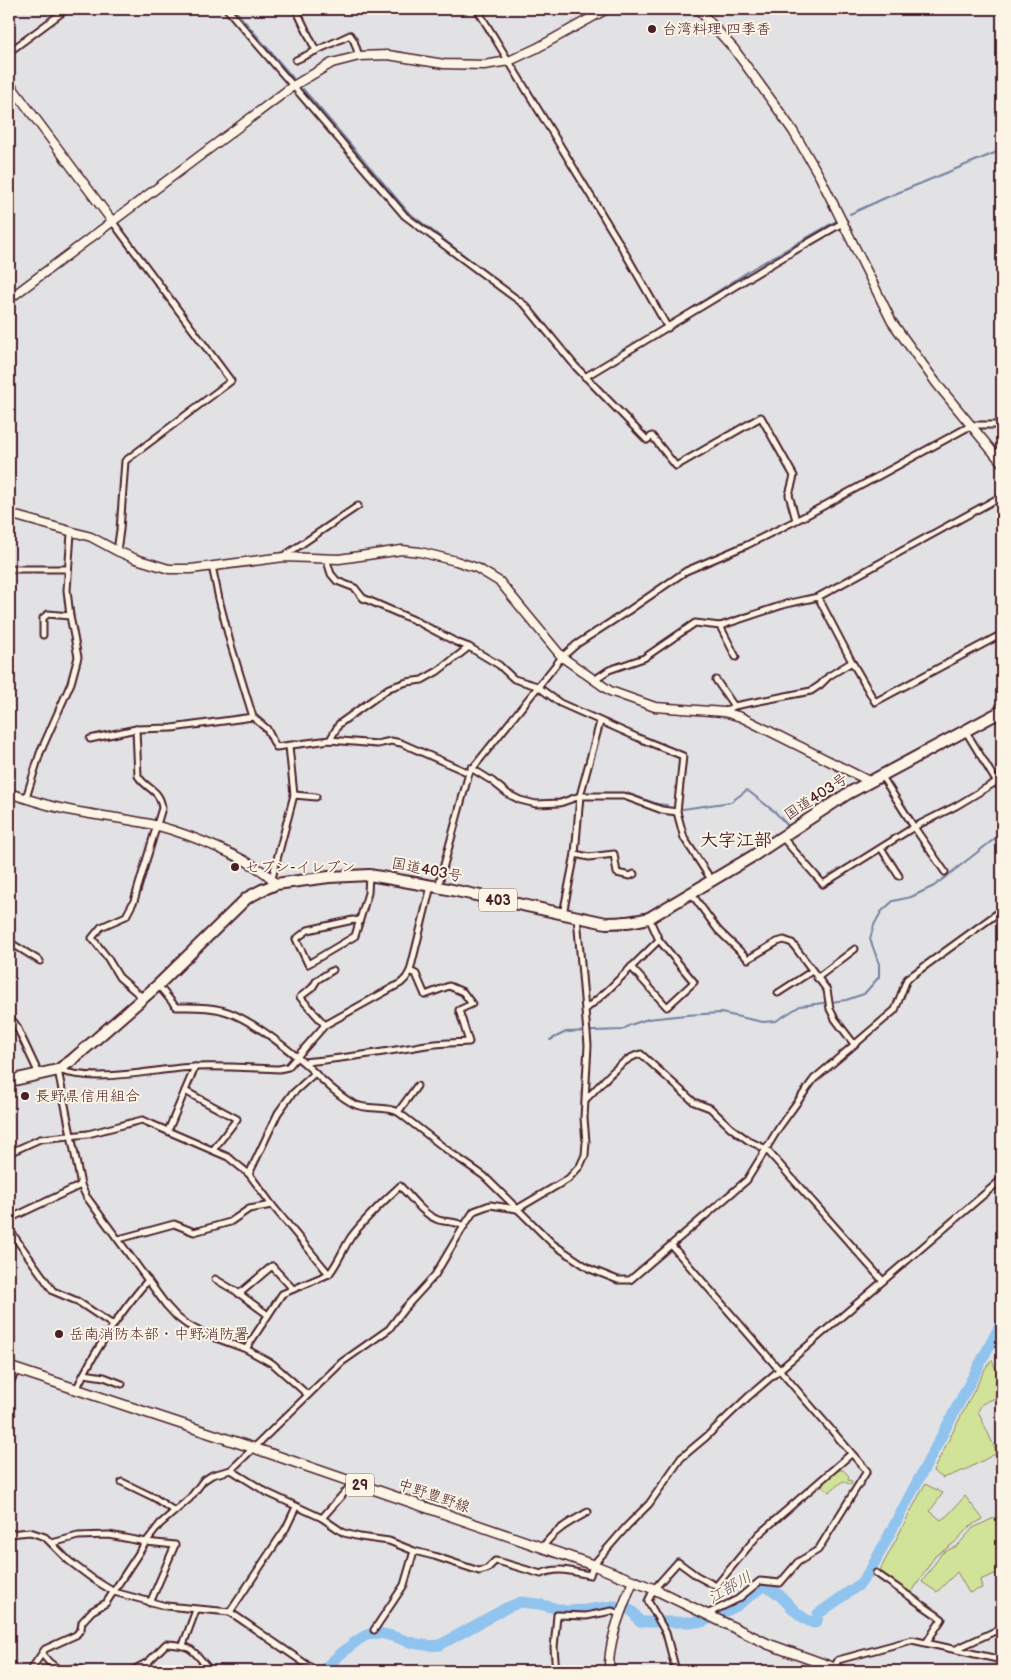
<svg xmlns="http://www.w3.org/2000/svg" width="1011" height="1680" font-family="'Balsamiq Sans','Klee One',sans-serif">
<rect width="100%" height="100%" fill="#e2e2e5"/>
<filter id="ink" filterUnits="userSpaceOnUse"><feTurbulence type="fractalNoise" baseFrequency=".02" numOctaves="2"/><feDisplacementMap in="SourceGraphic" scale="10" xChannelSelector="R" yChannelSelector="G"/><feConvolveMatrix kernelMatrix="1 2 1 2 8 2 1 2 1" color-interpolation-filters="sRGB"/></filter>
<g filter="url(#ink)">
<g fill="#d1e398" stroke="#8e8162">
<path d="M992,1360L1002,1383V1395L982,1404L978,1411L997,1453L965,1470L943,1478L933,1471L985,1369Z"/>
<path d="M832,1470H843L849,1476L848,1480L852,1481L851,1485L843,1481L829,1492L823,1487L821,1482Z"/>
<path d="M925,1484L943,1493L930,1511L941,1520L948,1515L965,1496L983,1519L970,1526L953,1544L935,1556L912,1592H908L879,1572Z"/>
<path d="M1002,1514V1571L980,1580L982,1588L969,1593L957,1572L937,1592L922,1582L942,1553L957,1546L973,1528Z"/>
</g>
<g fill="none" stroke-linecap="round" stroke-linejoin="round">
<g stroke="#74819f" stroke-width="2">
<path d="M234,9L293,78"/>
<path d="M303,89L408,212L517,296"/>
<path d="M850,214L885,198L1002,150"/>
<path d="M527,304L580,367"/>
<path d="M680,316L752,269L836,221"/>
<path d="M591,370L608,360"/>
<path d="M935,741L1002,705"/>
<path d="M874,773L924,746"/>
<path d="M844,790L852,785"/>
<path d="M632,795L657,804L667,805"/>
<path d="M683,809L731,802L747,790L775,812L788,826L840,793"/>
<path d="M550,1040L566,1032L622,1030L630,1025L648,1019L686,1015L721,1013L763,1022L776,1021L800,1006L846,1000L864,994L879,977V964L870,939L874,925L881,912L893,901L911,897L934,886L1002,833"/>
</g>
<path stroke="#90c3ed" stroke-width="11" d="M322,1671C333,1661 354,1640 367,1635C377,1631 389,1635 398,1638C412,1643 424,1647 440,1645L506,1608L521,1602L539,1604L566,1611L586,1610L614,1606L627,1608L633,1612L640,1622H702L735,1607L763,1586C783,1590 792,1616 814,1623L817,1621L818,1614L860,1584L871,1569L1002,1322"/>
<defs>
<g id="street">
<path d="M227,9L405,216L526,306L576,367L647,440L652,436L676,466L761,417L794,476L789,495L796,520"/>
<path d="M296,9L316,51"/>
<path d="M477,9L617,239L668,328"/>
<path d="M9,52L67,9"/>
<path d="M296,60L350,35L354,41L359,56"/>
<path d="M112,221L231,381L125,461L120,530L117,551"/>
<path d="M585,377L775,262L844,222"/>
<path d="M284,556L358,506"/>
<path d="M326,558L331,574L337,581L355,588L363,598L416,621L456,642L469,647"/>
<path d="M212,566L219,599L230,642L253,717L267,729L276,747L330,740L377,744L391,741L401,743L469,773"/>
<path d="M9,569H68"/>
<path d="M818,597L852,662"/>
<path d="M720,626L736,657"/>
<path d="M43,635V618L48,614L70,616L67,590L71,533"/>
<path d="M594,680L609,670L644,658L695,623L720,626L786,604L818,597L1002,496"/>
<path d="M716,680L734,706"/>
<path d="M724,712L734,706L811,691L820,685L829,676L852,662L875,702L1002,634"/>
<path d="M136,729L138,776C147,790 160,789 162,808L134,901L126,916L101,927L92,938L107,957L119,977L143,998"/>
<path d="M965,730L1002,791"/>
<path d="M90,739L136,729L172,728L253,717"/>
<path d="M330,740L339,724L389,688L407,682L422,680L438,671L469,647L499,665L514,679L537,686L560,703L641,739L683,756L677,812L684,838L712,881"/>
<path d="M471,768L492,781L508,794L520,800L536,804L560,803L580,796H624L662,810L677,812"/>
<path d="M881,775L914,827L945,872"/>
<path d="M294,795L316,797"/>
<path d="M26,798L40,753L71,683L78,657L70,616"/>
<path d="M782,837L823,884L914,827L956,806L996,782"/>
<path d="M881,848L899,876"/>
<path d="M575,854L589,857L614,854L617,873L630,876L634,874"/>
<path d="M272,878L294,795L289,746"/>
<path d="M438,887L469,773L562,657L577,644L628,611L686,571L747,545L807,515L972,425H1002"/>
<path d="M691,893L718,930L748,959L777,942L784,940L792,943L827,990L830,1009L835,1019L854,1044"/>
<path d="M563,914L575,854L580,796L600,722"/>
<path d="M359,921L353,920L308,930L296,939L308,964L355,936L368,893L369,875"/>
<path d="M9,946L11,943L40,961"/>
<path d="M631,967L667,1007L694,982L659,940"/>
<path d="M817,978L855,949"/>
<path d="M158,985L176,1007C191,1007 206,1006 221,1010C246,1016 284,1046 304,1063C320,1077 335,1094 354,1104C368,1111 384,1105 398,1112L451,1153L484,1176L553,1244L590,1269L618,1280H630L747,1180L780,1126L814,1079L895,1010L907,979L1002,910"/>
<path d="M778,993L812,971"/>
<path d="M586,1009L607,991L659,940L649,918"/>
<path d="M9,1016L16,1025L39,1074"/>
<path d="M325,1025L300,997L312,988L317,980L333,970"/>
<path d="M303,1062C341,1059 378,1053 415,1047C433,1043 452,1043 469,1042L459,1010L472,1004L463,992L449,986L425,995L416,974L410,971"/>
<path d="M185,1091L237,1119L213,1150"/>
<path d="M586,1099C600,1086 622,1057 641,1054L694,1102L710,1108L731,1128L749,1141L766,1149L883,1281"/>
<path d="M398,1112L417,1086"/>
<path d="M168,1131L195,1067"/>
<path d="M9,1153L40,1139L88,1134L142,1120L228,1157L249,1174L272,1205L329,1274"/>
<path d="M249,1174L278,1113L291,1095L315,1073"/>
<path d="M9,1219L81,1185"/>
<path d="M9,1229L53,1291L77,1301L113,1325"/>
<path d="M119,1239L174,1224L194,1232L230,1222L249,1209L272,1205"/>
<path d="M672,1246L867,1471L818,1550L798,1562L780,1583L760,1581L738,1599L707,1614"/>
<path d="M215,1279L237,1292L268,1315"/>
<path d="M239,1294L272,1266L293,1289"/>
<path d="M246,1349L282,1294L329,1274C338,1263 343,1249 351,1237C365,1218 383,1202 400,1186C411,1197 422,1213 436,1219C444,1223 453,1220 464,1226"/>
<path d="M84,1374L104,1377L122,1384"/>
<path d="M9,1384L17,1370"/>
<path d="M76,1390C95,1349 119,1314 148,1280"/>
<path d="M308,1395L273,1364L246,1349L202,1333L186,1324L177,1317L166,1305L86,1196L81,1185L58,1070C99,1084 152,1069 195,1067C223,1066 251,1068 279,1069L288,1067L325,1025L401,983L406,978L410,971L431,886"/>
<path d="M231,1470L268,1493L322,1518L344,1533L360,1537L389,1541L414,1551L434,1556L479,1571L487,1569L495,1561L501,1562L541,1574C559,1566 572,1572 590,1575L593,1565L627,1526L649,1504L681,1458L706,1437L749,1396L1002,1179"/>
<path d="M122,1482L155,1498L174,1511"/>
<path d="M322,1518L353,1483"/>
<path d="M9,1534L30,1532L45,1537L69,1561L93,1579L114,1592L166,1606L230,1612L316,1671"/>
<path d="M52,1543L78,1536L109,1535L146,1542L175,1545L150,1603"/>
<path d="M542,1548C554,1530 570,1522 588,1512"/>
<path d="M876,1573L942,1619L926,1643"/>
<path d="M230,1612L286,1528L296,1507"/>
<path d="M374,1630L404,1585L414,1551"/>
<path d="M183,1645L196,1610"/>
<path d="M956,1649L1002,1628"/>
<path d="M42,1654L49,1662L61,1671L76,1668L84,1671"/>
<path d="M834,1668L838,1660L912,1640L1002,1660"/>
<path d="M30,1671L45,1649L76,1635L81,1629L82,1622L92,1611L106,1603L146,1542L160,1524L190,1498L203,1481L212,1475L231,1470L342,1362L389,1329L404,1309L435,1275L464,1226L474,1211L490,1205L517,1209L568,1179L580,1166L585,1155L586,1142L584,1118L588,1045L577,917"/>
<path d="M131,1671L148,1662L166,1644C192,1645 192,1649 208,1668V1671"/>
<path d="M556,1671L554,1648L557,1615L586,1616L612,1611L619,1614"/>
<path d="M676,1671L666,1633L648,1601L654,1589L678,1562L697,1576L716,1586L758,1535L851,1454"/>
</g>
<g id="secondary">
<path d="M698,9L734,49L777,108L793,131L820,177L892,322L937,384L1002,463"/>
<path d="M9,83L112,221"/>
<path d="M9,299L293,86L332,63L359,56L388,55L444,64L484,65L509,61L537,48L607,9"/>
<path d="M9,514L91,537L117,551L136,559L169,569H191L284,557L339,559L402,550L420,552L456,561L477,568L500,582L562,657L610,691L655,707L724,712L741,717L869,781"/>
<path d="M9,793C27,799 45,805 64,809C95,816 127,818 158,826C185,833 261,862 276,884"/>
<path d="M609,1671C608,1640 622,1609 633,1581"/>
</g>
<path id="primary" d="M9,1367L254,1448L593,1565L654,1589L768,1644L843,1671"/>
<path id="highway" d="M9,1081L58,1070L72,1060L158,985L247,898L262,890L276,884L329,877L369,875L438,887L606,923C621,923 634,922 649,918L753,856L847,794L1002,711"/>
</defs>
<use href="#street" stroke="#4a1f2b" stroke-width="9"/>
<use href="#secondary" stroke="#4a1f2b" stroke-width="11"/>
<use href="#primary" stroke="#4a1f2b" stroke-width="12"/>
<use href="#highway" stroke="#4a1f2b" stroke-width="14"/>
<use href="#street" stroke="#fcf5e5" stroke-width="5"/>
<use href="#secondary" stroke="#fcf5e5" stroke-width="8"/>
<use href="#primary" stroke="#fcf5e5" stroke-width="9"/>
<use href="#highway" stroke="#fcf5e5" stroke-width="10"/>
</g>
</g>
<g fill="#4a1f2b" stroke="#fcf5e5" stroke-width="2">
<circle cx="652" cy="29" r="5"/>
<circle cx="235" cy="867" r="5"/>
<circle cx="25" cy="1096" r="5"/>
<circle cx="59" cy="1334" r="5"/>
</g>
<g text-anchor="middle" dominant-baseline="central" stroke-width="4" stroke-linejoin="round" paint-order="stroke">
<g fill="#fcf5e5" stroke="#7f5f63" stroke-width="1">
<rect x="479" y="888.5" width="38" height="23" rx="4"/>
<rect x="346" y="1473.5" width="28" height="23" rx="4"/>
</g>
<g font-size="14" font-weight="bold" fill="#4a1f2b">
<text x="498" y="900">403</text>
<text x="360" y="1485">29</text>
</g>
<g font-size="15" fill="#4a1f2b" stroke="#fcf5e5" text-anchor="start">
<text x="662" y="29">台湾料理 四季香</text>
<text x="245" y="867">セブン-イレブン</text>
<text x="35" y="1096">長野県信用組合</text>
<text x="69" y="1334">岳南消防本部・中野消防署</text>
</g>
<g font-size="15" fill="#4a1f2b" stroke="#fcf5e5">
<text transform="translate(816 797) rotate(-33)">国道403号</text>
<text transform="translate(427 870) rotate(11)">国道403号</text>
<text transform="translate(434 1496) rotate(19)">中野豊野線</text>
</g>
<g font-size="16" font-style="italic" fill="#5f5065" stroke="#fcf5e5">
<text transform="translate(730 1588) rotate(-30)">江部川</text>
</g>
<g font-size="18" font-weight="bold" fill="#4a1f2b" stroke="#fcf5e5">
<text x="736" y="840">大字江部</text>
</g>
</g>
<rect width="1011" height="1680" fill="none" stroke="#fcf5e5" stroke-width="30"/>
<rect x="15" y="15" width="981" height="1650" fill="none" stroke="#4a1f2b" stroke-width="2" filter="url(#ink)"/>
</svg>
